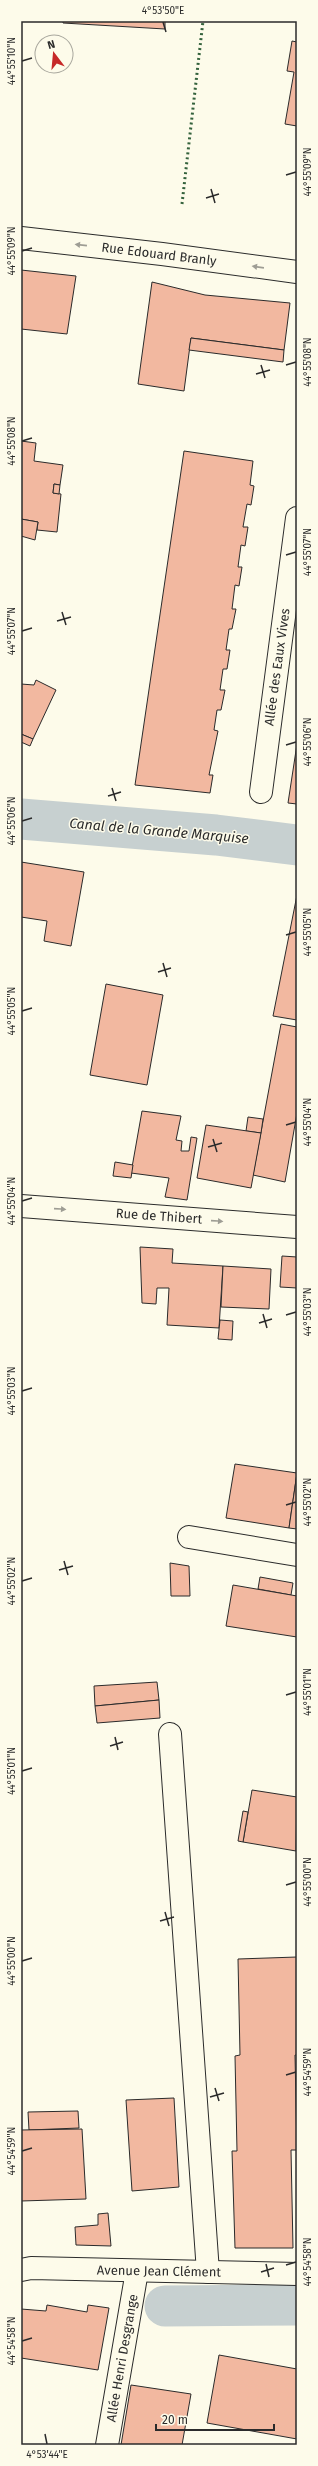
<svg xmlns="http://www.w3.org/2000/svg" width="318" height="2466" font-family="'Fira Sans',sans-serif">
<rect width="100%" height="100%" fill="#fdfbea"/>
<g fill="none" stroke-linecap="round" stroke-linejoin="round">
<g stroke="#c7d0d0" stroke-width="41">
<path d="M21,819L216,835L297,845"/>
<path d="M165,2306L297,2305"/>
</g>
</g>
<g fill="#f2b8a0" stroke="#2b2b2b">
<path d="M63,21H165V29L63,23Z"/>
<path d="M292,41L297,42V126L285,124L294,72L287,71Z"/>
<path d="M21,270L76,276L67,334L21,329Z"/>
<path d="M152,282L205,295L290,303L284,350L191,338L184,391L138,384Z"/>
<path d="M191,338L284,350L283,362L189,350Z"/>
<path d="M21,441L36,443L34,461L63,465L60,485L54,484L53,493L61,494L57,532L37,530L38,522L21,519Z"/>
<path d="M184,451L253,461L250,485L254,486L251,505L247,504L243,527H248L245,546L241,545L238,567H242L239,586L235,585L232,609H236L232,629H229L226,650H230L227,669H223L220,690H225L221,710H217L214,730L218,731L209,775H213L210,793L135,785Z"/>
<path d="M54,484L60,485L59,494L53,493Z"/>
<path d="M21,519L38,522L35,540L21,536Z"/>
<path d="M36,680L56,690L33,739L21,734V684L34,685Z"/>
<path d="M21,734L33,739L30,746L21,742Z"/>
<path d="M297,744V804L288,803Z"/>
<path d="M21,862L84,872L71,946L44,941L47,921L21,917Z"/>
<path d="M297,895V1020L273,1016Z"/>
<path d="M106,984L163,995L147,1085L90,1075Z"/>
<path d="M281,1024L297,1027V1113L285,1182L253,1175Z"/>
<path d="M142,1111L181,1116L176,1140L182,1141L181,1151H189L191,1137L197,1138L187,1200L165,1197L169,1178L131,1173Z"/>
<path d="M248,1117L263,1119L261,1133L246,1131Z"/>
<path d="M206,1125L261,1133L251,1188L197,1178Z"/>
<path d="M115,1162L133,1165L131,1178L113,1176Z"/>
<path d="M140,1247L173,1249L172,1263L223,1266L219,1328L167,1325L169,1288H157L156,1304L142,1303Z"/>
<path d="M282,1256L297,1257V1288L280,1287Z"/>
<path d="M223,1266L271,1269L269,1309L221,1307Z"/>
<path d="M220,1320L233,1321L232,1340L218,1339Z"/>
<path d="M235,1464L297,1473L289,1528L226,1518Z"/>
<path d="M297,1473V1529L289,1528Z"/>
<path d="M170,1563L189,1566L190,1596H171Z"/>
<path d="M260,1577L293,1583L291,1595L258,1589Z"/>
<path d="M233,1585L297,1596V1637L226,1626Z"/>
<path d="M157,1682L159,1700L95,1706L94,1686Z"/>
<path d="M159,1700L160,1718L97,1723L95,1706Z"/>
<path d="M252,1790L297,1797L296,1851L243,1842Z"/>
<path d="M243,1811L248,1812L243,1842L238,1841Z"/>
<path d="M297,1957V2055H295L297,2150H291L293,2248H235L232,2151H237L235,2056L240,2055L238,1959Z"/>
<path d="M174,2098L179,2187L132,2191L126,2100Z"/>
<path d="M78,2111L79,2128L29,2130L28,2112Z"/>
<path d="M82,2129L86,2199L21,2201V2130Z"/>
<path d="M108,2213L111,2246L76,2245L75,2227L98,2225V2214Z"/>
<path d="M47,2305L87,2312L88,2305L109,2308L98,2370L21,2358V2309L46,2311Z"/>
<path d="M219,2355L297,2369V2439L207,2423Z"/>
<path d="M131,2385L191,2394L182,2445H121Z"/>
</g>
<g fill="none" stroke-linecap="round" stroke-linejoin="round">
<defs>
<g id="minor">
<path d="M21,238L162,254L297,272"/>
<path d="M261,792L297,518"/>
<path d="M21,1206L297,1227"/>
<path d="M189,1537L297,1555"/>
<path d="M170,1734L208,2272"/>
<path d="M21,2270L31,2268L297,2274"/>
<path d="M107,2445L137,2271"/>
</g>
</defs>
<use href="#minor" stroke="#2b2b2b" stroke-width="24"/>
<use href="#minor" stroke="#fdfbea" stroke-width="22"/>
<path stroke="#34623c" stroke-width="3" stroke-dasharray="2 3" stroke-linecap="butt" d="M182,204L203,21"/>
</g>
<defs><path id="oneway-solid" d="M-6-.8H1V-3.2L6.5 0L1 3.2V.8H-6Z"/></defs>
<g fill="#9e9d94">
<use href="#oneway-solid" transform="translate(81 245) rotate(-174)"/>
<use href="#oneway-solid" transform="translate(258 267) rotate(-172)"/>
<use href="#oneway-solid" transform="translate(60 1209) rotate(4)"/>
<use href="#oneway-solid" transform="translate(217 1221) rotate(4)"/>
</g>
<path fill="none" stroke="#2b2b2b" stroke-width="1.5" d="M163,22L166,32M22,61L32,58M286,175L296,172M211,189L215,203M206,198L219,194M22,251L32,248M261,365L265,378M286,365L296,362M256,374L270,370M22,441L32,438M286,555L296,552M62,612L66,625M57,621L71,617M22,631L32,628M286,745L296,742M112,788L116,801M108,796L121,792M22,821L32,818M286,935L296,932M163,963L167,977M158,972L171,968M22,1011L32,1008M286,1125L296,1122M213,1139L217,1152M208,1147L222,1143M22,1201L32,1198M263,1314L267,1328M286,1315L296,1312M259,1323L272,1319M22,1391L32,1388M286,1505L296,1502M64,1561L68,1575M59,1570L73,1566M22,1581L32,1578M286,1695L296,1692M115,1737L118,1750M110,1746L123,1742M22,1771L32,1768M286,1885L296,1882M165,1912L169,1926M160,1921L174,1917M22,1961L32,1958M286,2075L296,2072M215,2088L219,2101M210,2097L224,2093M22,2151L32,2148M266,2264L269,2277M286,2265L296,2262M261,2272L274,2268M22,2341L32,2338M45,2434L47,2444"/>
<g text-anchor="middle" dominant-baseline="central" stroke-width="3" stroke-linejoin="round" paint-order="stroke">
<g font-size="13" fill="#2b2b2b" stroke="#fdfbea">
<text transform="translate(159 254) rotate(7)">Rue Edouard Branly</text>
<text transform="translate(277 667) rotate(-82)">Allée des Eaux Vives</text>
<text transform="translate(159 1216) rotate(4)">Rue de Thibert</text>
<text transform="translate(159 2271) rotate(1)">Avenue Jean Clément</text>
<text transform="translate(122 2358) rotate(-80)">Allée Henri Desgrange</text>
</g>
<g font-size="14" font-style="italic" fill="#2b2b2b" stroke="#fdfbea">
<text transform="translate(159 831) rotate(5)">Canal de la Grande Marquise</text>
</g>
</g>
<rect width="318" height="2466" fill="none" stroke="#fdfbea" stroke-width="44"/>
<g transform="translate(54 54) rotate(344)"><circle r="19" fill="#fdfbea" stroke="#a9a89e"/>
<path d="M0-3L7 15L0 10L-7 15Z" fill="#c62828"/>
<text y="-6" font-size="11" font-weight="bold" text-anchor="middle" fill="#2b2b2b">N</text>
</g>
<path d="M156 2424v6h118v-6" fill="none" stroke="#2b2b2b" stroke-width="2"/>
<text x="162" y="2424" font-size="12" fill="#2b2b2b" stroke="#fdfbea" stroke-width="3" paint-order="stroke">20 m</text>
<rect x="22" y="22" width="274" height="2422" fill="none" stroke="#2b2b2b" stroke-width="1.5"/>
<g font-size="10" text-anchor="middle" fill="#2b2b2b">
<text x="163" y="14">4°53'50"E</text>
<text transform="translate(11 61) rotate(-90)" y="4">44°55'10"N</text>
<text transform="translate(307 172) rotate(-90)" y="4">44°55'09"N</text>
<text transform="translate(11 251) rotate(-90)" y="4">44°55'09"N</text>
<text transform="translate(307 362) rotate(-90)" y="4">44°55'08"N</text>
<text transform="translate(11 441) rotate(-90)" y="4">44°55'08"N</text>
<text transform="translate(307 552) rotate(-90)" y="4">44°55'07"N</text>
<text transform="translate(11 631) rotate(-90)" y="4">44°55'07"N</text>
<text transform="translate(307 742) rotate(-90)" y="4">44°55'06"N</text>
<text transform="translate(11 821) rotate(-90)" y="4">44°55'06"N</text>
<text transform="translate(307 932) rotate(-90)" y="4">44°55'05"N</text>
<text transform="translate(11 1011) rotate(-90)" y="4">44°55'05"N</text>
<text transform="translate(307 1122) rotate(-90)" y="4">44°55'04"N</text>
<text transform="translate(11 1201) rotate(-90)" y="4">44°55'04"N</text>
<text transform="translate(307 1312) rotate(-90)" y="4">44°55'03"N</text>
<text transform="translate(11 1391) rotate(-90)" y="4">44°55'03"N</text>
<text transform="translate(307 1502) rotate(-90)" y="4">44°55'02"N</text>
<text transform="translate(11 1581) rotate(-90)" y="4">44°55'02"N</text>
<text transform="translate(307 1692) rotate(-90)" y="4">44°55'01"N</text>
<text transform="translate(11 1771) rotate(-90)" y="4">44°55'01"N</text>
<text transform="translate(307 1882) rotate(-90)" y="4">44°55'00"N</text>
<text transform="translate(11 1961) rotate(-90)" y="4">44°55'00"N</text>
<text transform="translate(307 2072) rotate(-90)" y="4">44°54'59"N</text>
<text transform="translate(11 2151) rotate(-90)" y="4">44°54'59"N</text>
<text transform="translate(307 2262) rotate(-90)" y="4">44°54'58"N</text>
<text transform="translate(11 2341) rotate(-90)" y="4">44°54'58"N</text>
<text x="47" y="2458">4°53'44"E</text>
</g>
</svg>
